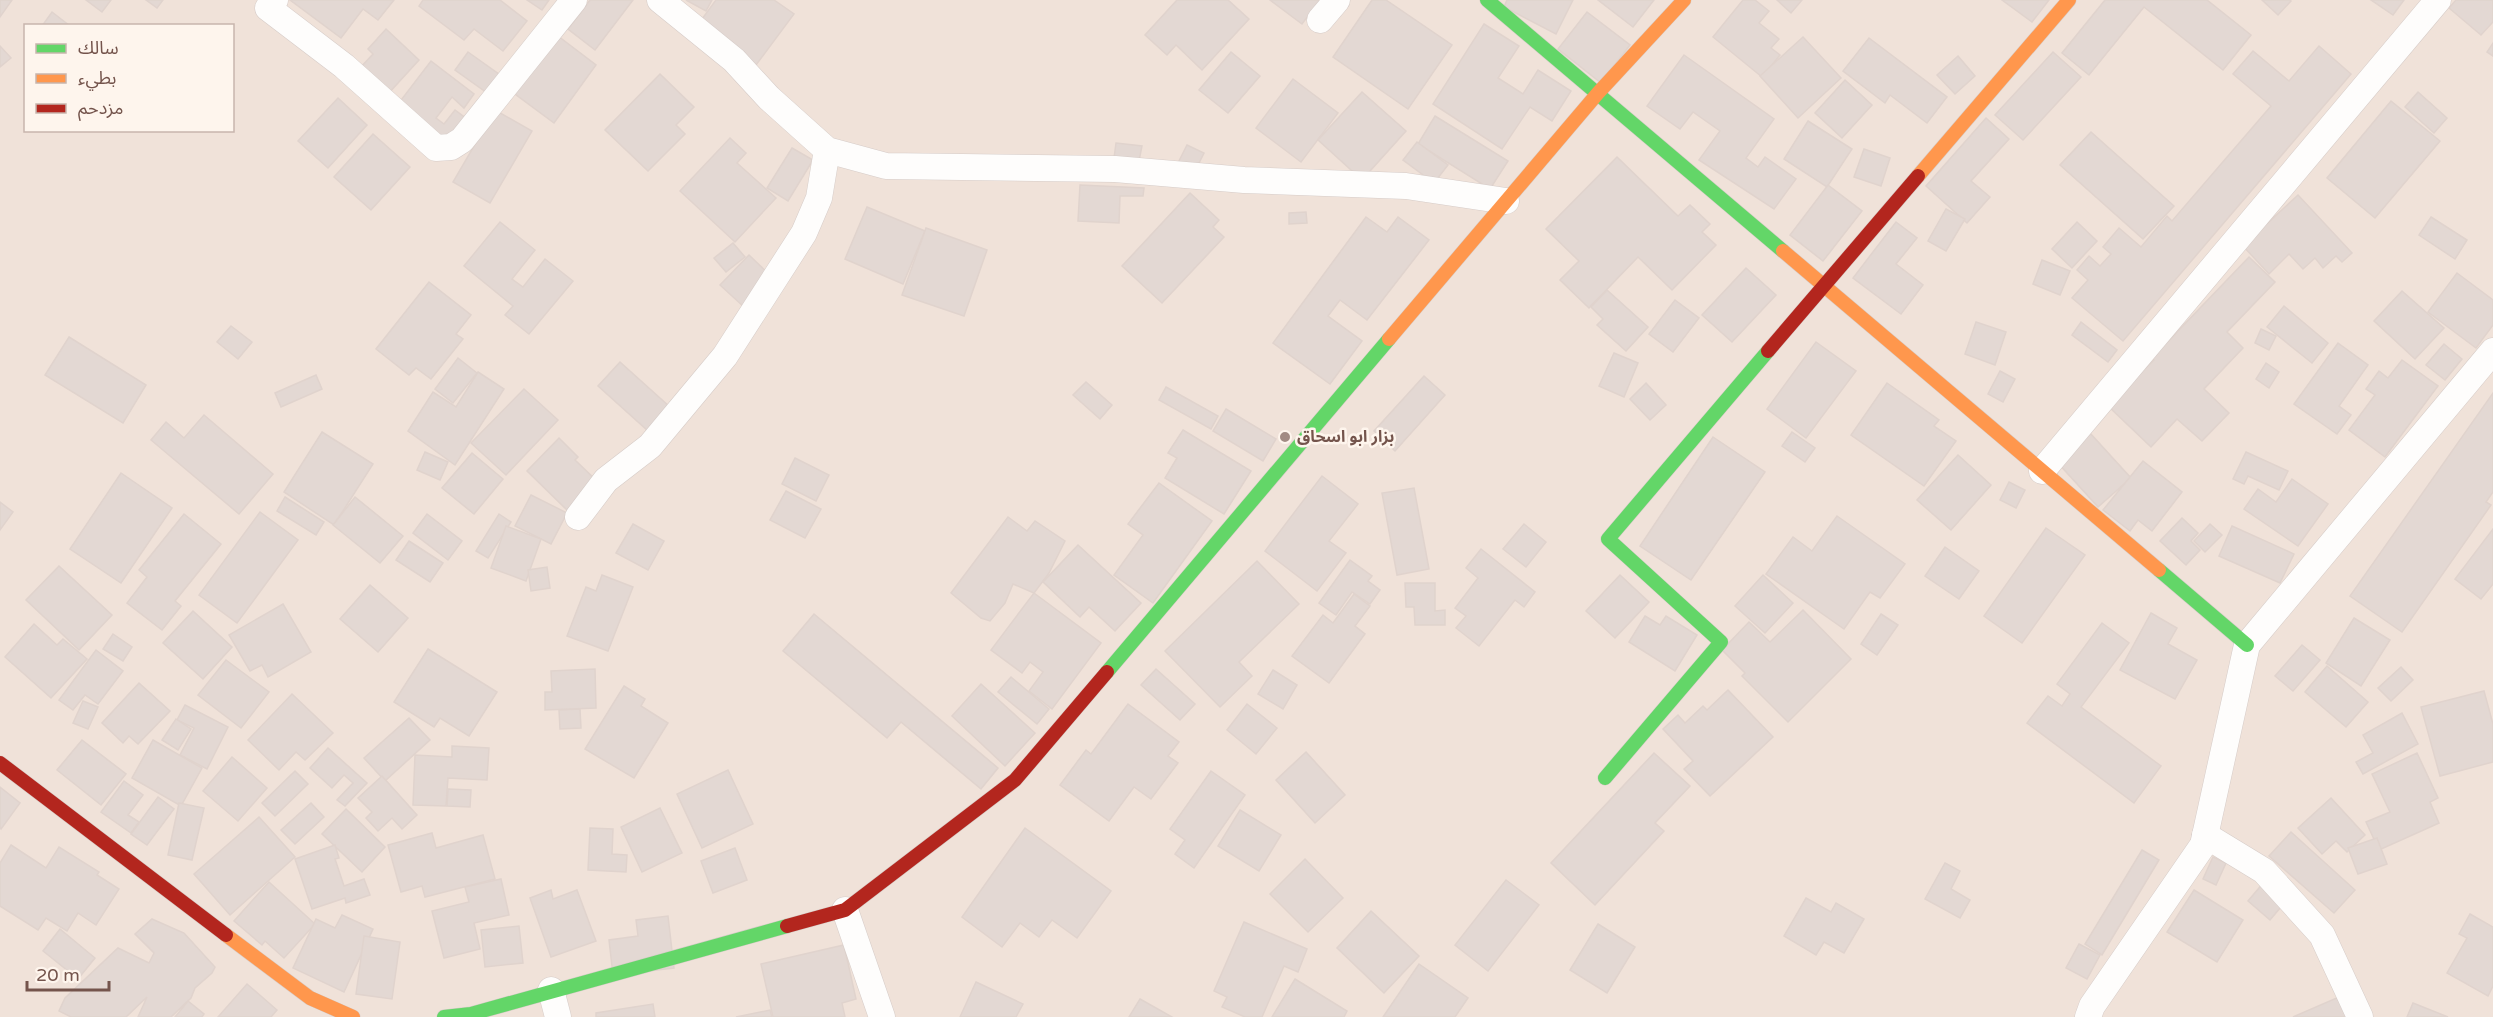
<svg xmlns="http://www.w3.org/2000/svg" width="2493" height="1017" font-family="'Varela Round','Noto Sans Arabic',sans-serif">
<rect width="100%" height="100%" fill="#f7f1eb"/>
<path fill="#f0e2d9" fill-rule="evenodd" d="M0,0H2493V1017H0ZM26,26H232V130H26Z"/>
<g fill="#e3d8d3" stroke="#e0d3cd" stroke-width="1.5">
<path d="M0,0H12L0,17Z"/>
<path d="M86,0H111L102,12Z"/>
<path d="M146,0H163L157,8Z"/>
<path d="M290,0H394L378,20L363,9L341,38Z"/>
<path d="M423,0H500L527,21L503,51L474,29L464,40L419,6Z"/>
<path d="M527,0H549L542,10Z"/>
<path d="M590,0H633L595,50L568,29Z"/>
<path d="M686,0H712L706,11Z"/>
<path d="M716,0H774L794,14L756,65L699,23Z"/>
<path d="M1177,0H1228L1249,19L1202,70L1176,45L1167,55L1145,35Z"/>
<path d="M1270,0H1320L1302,24Z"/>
<path d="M1372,0H1386L1452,45L1408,109L1333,57Z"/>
<path d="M1507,0H1573L1556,34L1504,7Z"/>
<path d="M1598,0H1654L1633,27Z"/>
<path d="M1743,0H1755L1769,11L1759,23L1779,39L1771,48L1780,55L1762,77L1713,37Z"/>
<path d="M1777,0H1802L1791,13Z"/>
<path d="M2002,0H2049L2032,22Z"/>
<path d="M2105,0H2207L2251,35L2223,70L2144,7L2089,75L2062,53Z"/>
<path d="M2262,0H2290L2291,1L2278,15Z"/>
<path d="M2371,0H2404L2393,15Z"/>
<path d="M2456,0H2493V22L2481,35L2449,8Z"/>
<path d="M52,12L70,26H42Z"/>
<path d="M1587,12L1630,45L1601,83L1558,49Z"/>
<path d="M1484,24L1519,46L1498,78L1523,94L1538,70L1571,91L1552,121L1530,107L1502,149L1433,104Z"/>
<path d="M386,29L419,60L388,94L360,68L373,54L368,49Z"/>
<path d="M558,36L596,65L554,123L515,94Z"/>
<path d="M1803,37L1841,78L1798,118L1760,76Z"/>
<path d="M1869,38L1947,97L1927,123L1890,95L1885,103L1843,71Z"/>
<path d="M2493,43V56L2487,52Z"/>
<path d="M0,46L11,58L0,67Z"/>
<path d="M2319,46L2351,74L2123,341L2072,298L2088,280L2077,270L2089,256L2100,266L2111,254L2103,247L2119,228L2141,247L2167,216L2172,221L2271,106L2233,74L2253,51L2289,81Z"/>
<path d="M468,52L503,77L490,95L455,70Z"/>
<path d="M1231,52L1260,76L1228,113L1199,90Z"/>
<path d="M2053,52L2081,77L2023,140L1995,115Z"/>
<path d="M1684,55L1774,119L1746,158L1758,167L1765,157L1796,179L1774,209L1699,160L1720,131L1693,112L1680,129L1647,106Z"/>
<path d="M1958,56L1975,76L1955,94L1937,75Z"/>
<path d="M431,61L474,94L464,108L452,97L436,118L444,124L455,110L467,119L449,143L398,104Z"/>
<path d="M660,74L694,107L676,125L685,134L648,171L605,130Z"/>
<path d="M1293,79L1338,113L1301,162L1256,128Z"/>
<path d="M1845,80L1872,105L1842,138L1815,113Z"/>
<path d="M1362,92L1406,131L1362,180L1318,140Z"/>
<path d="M2418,92L2447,118L2434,133L2405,107Z"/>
<path d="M338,98L367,125L328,168L298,141Z"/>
<path d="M2391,101L2440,141L2375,218L2327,178Z"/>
<path d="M495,110L532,131L490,203L453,182Z"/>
<path d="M1435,116L1508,161L1490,189L1418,144Z"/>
<path d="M1986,118L2009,139L1971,181L1990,197L1967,223L1926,186Z"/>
<path d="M1808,121L1852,149L1827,187L1784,159Z"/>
<path d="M2091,132L2174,206L2143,239L2060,165Z"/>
<path d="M373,134L410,167L371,210L334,177Z"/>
<path d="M730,138L746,153L737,163L776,198L735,242L680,191Z"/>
<path d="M1417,142L1448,165L1434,183L1403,160Z"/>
<path d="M1116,143L1142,146L1139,161L1114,158Z"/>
<path d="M1187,145L1204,153L1195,171L1178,163Z"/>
<path d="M792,148L813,160L788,201L767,188Z"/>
<path d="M1864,149L1890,158L1881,186L1854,177Z"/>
<path d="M1617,157L1678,216L1690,205L1710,224L1702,232L1716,245L1672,290L1638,257L1589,308L1560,280L1579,261L1546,229Z"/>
<path d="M1080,185L1144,188L1143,196H1120L1119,223L1078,221Z"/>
<path d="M1828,185L1862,211L1823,261L1790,235Z"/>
<path d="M1190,193L1219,220L1213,227L1224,237L1162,303L1122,266Z"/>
<path d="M2298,195L2352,253L2342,262L2336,256L2323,268L2315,258L2303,269L2289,254L2269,274L2243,246Z"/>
<path d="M867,207L925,231L903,284L845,259Z"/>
<path d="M1946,209L1965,219L1946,251L1928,241Z"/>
<path d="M1306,212L1307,223L1289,224V213Z"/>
<path d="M1366,217L1387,232L1398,217L1429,240L1367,320L1340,300L1328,316L1362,341L1330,384L1273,343Z"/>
<path d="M2431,217L2467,240L2455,259L2419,235Z"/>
<path d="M500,222L535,250L512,279L523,287L545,259L573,281L529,334L505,315L513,306L464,266Z"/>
<path d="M1896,222L1917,238L1896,264L1923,285L1901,314L1853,278Z"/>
<path d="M2077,222L2097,241L2072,268L2052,249Z"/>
<path d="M926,228L987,250L964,316L902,295Z"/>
<path d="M733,243L745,257L726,272L714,258Z"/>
<path d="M749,255L772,277L744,307L720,285Z"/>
<path d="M2249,257L2275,282L2227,332L2243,348L2204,389L2229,413L2202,441L2177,419L2151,447L2107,405L2154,360L2152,358Z"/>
<path d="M2042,260L2070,271L2060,295L2033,284Z"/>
<path d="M1746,268L1776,295L1732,342L1702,315Z"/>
<path d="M2457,273L2493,300V325L2476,348L2428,312Z"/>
<path d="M429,282L471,315L456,334L463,339L431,379L416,368L409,375L376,349Z"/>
<path d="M1607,290L1648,327L1626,351L1597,325L1603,319L1591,307Z"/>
<path d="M2402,291L2444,328L2415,359L2374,321Z"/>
<path d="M1675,300L1699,318L1673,352L1649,334Z"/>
<path d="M2284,306L2328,343L2312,363L2267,327Z"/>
<path d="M1976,322L2006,332L1995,365L1965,354Z"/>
<path d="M2081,322L2117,350L2108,362L2072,335Z"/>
<path d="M231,326L252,342L238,359L217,342Z"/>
<path d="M2261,329L2276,336L2269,350L2255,343Z"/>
<path d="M69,337L146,385L123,423L45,375Z"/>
<path d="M1816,342L1856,371L1806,438L1767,409Z"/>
<path d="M2338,343L2368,365L2339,406L2351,415L2337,434L2294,404Z"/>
<path d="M2444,344L2462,359L2445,380L2426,365Z"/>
<path d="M1614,353L1638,363L1624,397L1599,386Z"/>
<path d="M458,358L477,373L453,403L435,389Z"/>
<path d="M2402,360L2438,386L2385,457L2349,430L2375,395L2366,389L2379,371L2388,378Z"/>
<path d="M620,362L670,407L648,431L598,386Z"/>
<path d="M2266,363L2279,372L2269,388L2256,379Z"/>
<path d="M2000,371L2015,379L2003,402L1988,394Z"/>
<path d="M478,372L504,389L455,465L408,431L433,392L456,407Z"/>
<path d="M316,375L322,389L281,407L275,393Z"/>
<path d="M1424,376L1445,395L1395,451L1374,431Z"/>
<path d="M1086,382L1112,405L1100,419L1073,395Z"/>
<path d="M1646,383L1666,405L1650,420L1630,399Z"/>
<path d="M1887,383L1939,420L1934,426L1956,441L1924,486L1851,435Z"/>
<path d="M1166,387L1218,416L1211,429L1159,400Z"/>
<path d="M524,389L558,420L506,475L471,443Z"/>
<path d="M2493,393V492L2486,502L2491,505L2402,632L2350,596Z"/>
<path d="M1226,409L1276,439L1263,461L1213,431Z"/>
<path d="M204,415L273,474L239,514L151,440L166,422L184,438Z"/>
<path d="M1183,430L1251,471L1224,514L1165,478L1177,458L1168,453Z"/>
<path d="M322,432L373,464L334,525L284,492Z"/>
<path d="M1792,432L1815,448L1805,462L1782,446Z"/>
<path d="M2090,433L2131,478L2098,507L2057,462Z"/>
<path d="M1713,437L1765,472L1691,580L1640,546Z"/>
<path d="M559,438L578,457L575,460L597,481L568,511L527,471Z"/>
<path d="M425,452L448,462L440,480L417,470Z"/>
<path d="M2246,452L2288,471L2279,490L2248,476L2244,484L2233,479Z"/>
<path d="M472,453L503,479L474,514L442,488Z"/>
<path d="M1958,455L1991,485L1951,530L1917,500Z"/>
<path d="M795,458L829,475L816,501L782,484Z"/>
<path d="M2143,461L2182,492L2152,531L2138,520L2130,531L2103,510Z"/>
<path d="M121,473L172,508L121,583L70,549Z"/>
<path d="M1322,476L1358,504L1329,541L1346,553L1317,591L1265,551Z"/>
<path d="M2292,479L2328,504L2298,546L2244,509L2258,489L2276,502Z"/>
<path d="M2009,482L2025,490L2016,508L2000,500Z"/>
<path d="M1159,483L1212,521L1153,603L1114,575L1143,535L1128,524Z"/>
<path d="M1414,488L1429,569L1397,575L1382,493Z"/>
<path d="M786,491L821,509L805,538L770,520Z"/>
<path d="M531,495L567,513L551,544L515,526Z"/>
<path d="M285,497L324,522L316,535L277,511Z"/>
<path d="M355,497L403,536L380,563L333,525Z"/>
<path d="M0,502L13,512L0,530Z"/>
<path d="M260,512L298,540L237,623L199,595Z"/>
<path d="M184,514L221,544L175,601L181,606L162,630L127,603L147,577L139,570Z"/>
<path d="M427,514L462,541L448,560L413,533Z"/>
<path d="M499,514L511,522L488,558L476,551Z"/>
<path d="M1837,516L1905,564L1880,598L1870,592L1844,629L1766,574L1793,537L1812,551Z"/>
<path d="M1008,517L1027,531L1035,521L1065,541L1049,573L1034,593L1013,584L1005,603L990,621L981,618L951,593Z"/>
<path d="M2182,518L2198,533L2191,541L2200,550L2186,565L2160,541Z"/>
<path d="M633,524L664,541L648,570L616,553Z"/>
<path d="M1524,524L1546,542L1526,567L1503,549Z"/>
<path d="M2210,524L2222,535L2205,552L2194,541Z"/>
<path d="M506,526L541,539L526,581L491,568Z"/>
<path d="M2232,526L2294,554L2280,583L2219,556Z"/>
<path d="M2046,528L2085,555L2022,643L1984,616Z"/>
<path d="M2493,529V584L2481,599L2455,579Z"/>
<path d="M409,541L443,563L430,582L396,560Z"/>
<path d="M1078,545L1141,603L1115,631L1089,607L1080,617L1043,582Z"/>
<path d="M1945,547L1979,571L1959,599L1925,576Z"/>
<path d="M1481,549L1535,592L1524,607L1515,600L1479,646L1456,628L1466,616L1455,608L1478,578L1466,568Z"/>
<path d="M1350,560L1372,576L1368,581L1380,590L1370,604L1352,592L1336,615L1319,603Z"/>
<path d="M1257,561L1299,604L1239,662L1252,676L1220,707L1165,651Z"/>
<path d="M59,566L112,615L79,650L26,600Z"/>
<path d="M547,567L550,588L531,591L528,570Z"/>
<path d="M602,575L633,587L608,651L567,636L586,587L596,591Z"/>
<path d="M1620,575L1649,602L1615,638L1586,611Z"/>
<path d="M1763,575L1793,603L1765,633L1735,606Z"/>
<path d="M1405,583H1435V611L1445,610V625H1415L1414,607H1406Z"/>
<path d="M370,585L408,618L378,652L340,619Z"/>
<path d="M1034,593L1101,643L1052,709L1029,691L1043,672L1030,662L1022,673L991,650Z"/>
<path d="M1354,594L1370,606L1355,626L1365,634L1329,683L1292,656L1323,615L1333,623Z"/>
<path d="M283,604L311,652L268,677L262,665L250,671L229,635Z"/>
<path d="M1803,610L1851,659L1788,722L1742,676L1745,673L1722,650L1749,622L1770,642Z"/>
<path d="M193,611L232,647L203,679L163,643Z"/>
<path d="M2151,613L2177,628L2168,644L2197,660L2175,699L2120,670Z"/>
<path d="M814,614L998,768L981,789L901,722L887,738L783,651Z"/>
<path d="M1881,614L1898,625L1877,655L1861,644Z"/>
<path d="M1645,616L1660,625L1666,616L1697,635L1675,671L1629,642Z"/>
<path d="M2354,618L2390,640L2361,686L2326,663Z"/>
<path d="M2102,623L2129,643L2081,707L2161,766L2134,803L2027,723L2048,696L2062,706L2070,694L2057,684Z"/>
<path d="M34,624L57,645L63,639L87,659L51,698L5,657Z"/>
<path d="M113,634L132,647L123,661L103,649Z"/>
<path d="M2302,645L2320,660L2293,691L2275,676Z"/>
<path d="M428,649L497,692L469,736L440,718L434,727L394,702Z"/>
<path d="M96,650L123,671L98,704L85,695L73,710L59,700Z"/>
<path d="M226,660L269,692L241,728L198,695Z"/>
<path d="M2327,666L2368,702L2346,727L2305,692Z"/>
<path d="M2401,667L2413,680L2391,701L2378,688Z"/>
<path d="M595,669L596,708L545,710V692H552L551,671Z"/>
<path d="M1156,669L1195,704L1180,720L1141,685Z"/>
<path d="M1273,670L1297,685L1283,709L1258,694Z"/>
<path d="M1011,677L1049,709L1037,724L998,692Z"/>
<path d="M139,683L170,711L138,744L129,736L123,743L102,723Z"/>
<path d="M981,684L1035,733L1005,766L952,716Z"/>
<path d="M624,686L645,699L641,706L668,723L634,778L585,749Z"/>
<path d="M1728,690L1773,737L1710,796L1684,769L1693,761L1663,729L1678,715L1685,723L1703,706L1707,710Z"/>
<path d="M2484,691L2493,724V762L2440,776L2421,707Z"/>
<path d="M292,694L333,733L305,760L296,752L279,770L248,740Z"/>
<path d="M83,701L98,707L88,729L73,723Z"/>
<path d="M1128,704L1179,742L1168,756L1178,763L1151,799L1134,787L1109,821L1060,785L1086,750L1091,754Z"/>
<path d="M1247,704L1277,728L1256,754L1227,730Z"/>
<path d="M185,705L228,727L207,769L180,755L194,728L177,720Z"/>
<path d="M580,709L581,728L560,729L559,710Z"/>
<path d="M2402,713L2418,744L2363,774L2356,762L2373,753L2363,735Z"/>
<path d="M409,718L430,740L385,781L364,758Z"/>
<path d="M176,719L191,729L178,750L162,740Z"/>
<path d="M82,740L126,774L101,805L57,770Z"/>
<path d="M153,740L202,768L181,806L132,778Z"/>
<path d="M452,746L489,748L487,780L448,778L446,806L413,805L415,755L452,757Z"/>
<path d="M328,748L367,783L345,806L337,800L353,783L344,775L332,788L310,768Z"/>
<path d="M1306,752L1345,795L1315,823L1276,780Z"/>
<path d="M1654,753L1690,786L1655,823L1664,831L1595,905L1551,863Z"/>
<path d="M2417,753L2438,798L2430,802L2439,823L2379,850L2366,822L2390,812L2372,774Z"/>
<path d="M232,757L267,788L238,821L203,791Z"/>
<path d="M728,770L753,824L702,848L677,794Z"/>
<path d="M295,771L308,784L275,816L262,803Z"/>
<path d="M1211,771L1245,795L1194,868L1175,854L1185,840L1170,829Z"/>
<path d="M382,776L417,815L402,829L392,818L378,831L366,818L372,812L358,798Z"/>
<path d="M124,781L143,795L128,815L139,822L131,833L101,812Z"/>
<path d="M0,787L20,803L1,829L0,828Z"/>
<path d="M448,789L471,790L470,807L447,806Z"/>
<path d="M158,797L174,809L147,845L131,834Z"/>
<path d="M2331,798L2365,835L2347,852L2336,841L2322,854L2298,828Z"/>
<path d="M179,803L204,808L192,860L168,855Z"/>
<path d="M311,803L324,817L295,844L281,830Z"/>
<path d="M660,808L682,853L642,872L621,827Z"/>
<path d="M346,809L385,847L362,872L322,834Z"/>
<path d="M1240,810L1281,835L1259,871L1218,846Z"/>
<path d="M259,817L295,857L230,915L194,874Z"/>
<path d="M590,828L613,829L612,854L627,855L626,872L588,870Z"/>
<path d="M1025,828L1111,891L1077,938L1052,920L1039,937L1020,923L1002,947L962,917Z"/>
<path d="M2291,832L2355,890L2334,913L2269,856Z"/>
<path d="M432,833L436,848L483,835L495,879L425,897L422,886L401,892L388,845Z"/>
<path d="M2377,838L2387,864L2358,874L2348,848Z"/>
<path d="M11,845L46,868L59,847L99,872L97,875L119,889L96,925L78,913L67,931L46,918L38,930L0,906V863Z"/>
<path d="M335,845L339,858L335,859L344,886L364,879L370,895L346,903L345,898L312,909L295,859Z"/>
<path d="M735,848L747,880L713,893L701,861Z"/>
<path d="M2142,850L2159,860L2102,955L2085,944Z"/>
<path d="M2213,857L2226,863L2216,885L2203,879Z"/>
<path d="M1305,859L1343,898L1308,932L1270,894Z"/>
<path d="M1945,863L1960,871L1951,889L1970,900L1960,918L1925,899Z"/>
<path d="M501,879L509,915L474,923L480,949L444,958L432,911L469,902L465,887Z"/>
<path d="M1506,880L1539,905L1488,971L1455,945Z"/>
<path d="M269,882L315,924L284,958L265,941L262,945L234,921Z"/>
<path d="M2264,882L2286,901L2270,920L2248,901Z"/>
<path d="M551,890L553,899L577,890L596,941L551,957L530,898Z"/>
<path d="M2194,890L2243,920L2217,962L2167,932Z"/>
<path d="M1806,898L1831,912L1836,903L1864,919L1844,953L1824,942L1816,955L1784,936Z"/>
<path d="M1371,911L1419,956L1384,993L1337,948Z"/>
<path d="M2470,914L2493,927V986L2488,996L2447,973L2467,938L2459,934Z"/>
<path d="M342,915L373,929L344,992L293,968L316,919L335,928Z"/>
<path d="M668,916L674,968L613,975L609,940L638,936L636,920Z"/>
<path d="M152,919L184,933L215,967L212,973L195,988L191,998L171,1017H138L147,997L126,1017H71L59,1011L65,998L118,948L149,963L154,953L135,934Z"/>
<path d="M1244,922L1307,949L1298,972L1284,966L1262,1017H1245L1222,1007L1227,997L1214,991Z"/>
<path d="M1598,924L1635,947L1607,993L1570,970Z"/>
<path d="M519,926L523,963L485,967L481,930Z"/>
<path d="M60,929L95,958L78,979L43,951Z"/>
<path d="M364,936L400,942L392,999L356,994Z"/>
<path d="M2079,944L2100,955L2087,979L2066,968Z"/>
<path d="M844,945L856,999L842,1003L845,1017H773L761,964Z"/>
<path d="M1419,964L1468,998L1455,1017H1383Z"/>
<path d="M1295,979L1347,1011L1344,1017H1272Z"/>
<path d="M976,982L1023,1004L1016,1017H960Z"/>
<path d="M247,984L277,1010L271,1017H218Z"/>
<path d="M2339,997L2348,1017H2293Z"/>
<path d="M1140,999L1172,1017H1129Z"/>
<path d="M188,1001L204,1014L202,1017H175Z"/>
<path d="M2413,1003L2448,1017H2407Z"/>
<path d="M653,1004L655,1017H596V1013Z"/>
<path d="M770,1010L772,1017H736Z"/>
</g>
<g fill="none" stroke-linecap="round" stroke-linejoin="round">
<defs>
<g id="street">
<path d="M275,0L268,8L344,66L436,148L451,147L462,140L574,0"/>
<path d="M660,0L734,60L769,98L827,150L886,166L1115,169L1244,180L1406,186L1506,201"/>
<path d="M1320,20L1337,0"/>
<path d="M2042,471L2438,0"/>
<path d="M578,517L606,480L650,446L725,356L804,233L819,198L827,150"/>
<path d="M2205,835L2264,871L2322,935L2360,1017"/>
<path d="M845,910L882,1017"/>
<path d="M551,990L558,1017"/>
<path d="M2088,1017L2092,1006L2203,845L2247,645L2493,351"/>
</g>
<g id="fast">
<path d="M1487,0L1783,251"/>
<path d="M2159,570L2247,645"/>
<path d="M1107,672L1389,339"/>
<path d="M1605,778L1721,642L1608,539L1768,351"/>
<path d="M444,1017L471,1014L787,926"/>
</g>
<g id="slow">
<path d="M1918,176L2069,0"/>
<path d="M1783,251L2159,570"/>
<path d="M1389,339L1598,93L1684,0"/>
<path d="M226,935L310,998L353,1017"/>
</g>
<g id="jam">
<path d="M1768,351L1918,176"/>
<path d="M0,763L226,935"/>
<path d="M787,926L845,910L1015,780L1107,672"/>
</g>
</defs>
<use href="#street" stroke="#d6ccc8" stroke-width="27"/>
<use href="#fast" stroke="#d6ccc8" stroke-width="15"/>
<use href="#slow" stroke="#d6ccc8" stroke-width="15"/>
<use href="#jam" stroke="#d6ccc8" stroke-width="15"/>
<use href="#street" stroke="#fefdfc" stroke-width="26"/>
<use href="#fast" stroke="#63d668" stroke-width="14"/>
<use href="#slow" stroke="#ff974d" stroke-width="14"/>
<use href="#jam" stroke="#b3261e" stroke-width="14"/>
</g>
<circle fill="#a28b84" stroke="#fef5ed" stroke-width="2" cx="1285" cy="437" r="6"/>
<g text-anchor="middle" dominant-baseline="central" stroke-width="5" stroke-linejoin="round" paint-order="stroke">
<g font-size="16" font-weight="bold" fill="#74544c" stroke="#fef5ed" text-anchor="start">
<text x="1297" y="437">بزار ابو اسحاق</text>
</g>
</g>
<rect x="24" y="24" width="210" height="108" fill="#fef5ed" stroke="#c7b5ad" stroke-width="1.5"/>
<rect x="36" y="44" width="30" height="9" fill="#63d668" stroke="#c7b5ad" stroke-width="1.5"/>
<text x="78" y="54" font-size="18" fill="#74544c">سالك</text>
<rect x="36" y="74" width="30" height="9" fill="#ff974d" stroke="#c7b5ad" stroke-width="1.5"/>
<text x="78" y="84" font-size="18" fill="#74544c">بطيء</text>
<rect x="36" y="104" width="30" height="9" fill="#b3261e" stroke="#c7b5ad" stroke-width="1.5"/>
<text x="78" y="114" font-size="18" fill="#74544c">مزدحم</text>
<path d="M27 981v9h82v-9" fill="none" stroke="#74544c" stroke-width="3"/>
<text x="36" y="981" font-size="18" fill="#74544c" stroke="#fef5ed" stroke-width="4.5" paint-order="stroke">20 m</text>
</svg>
